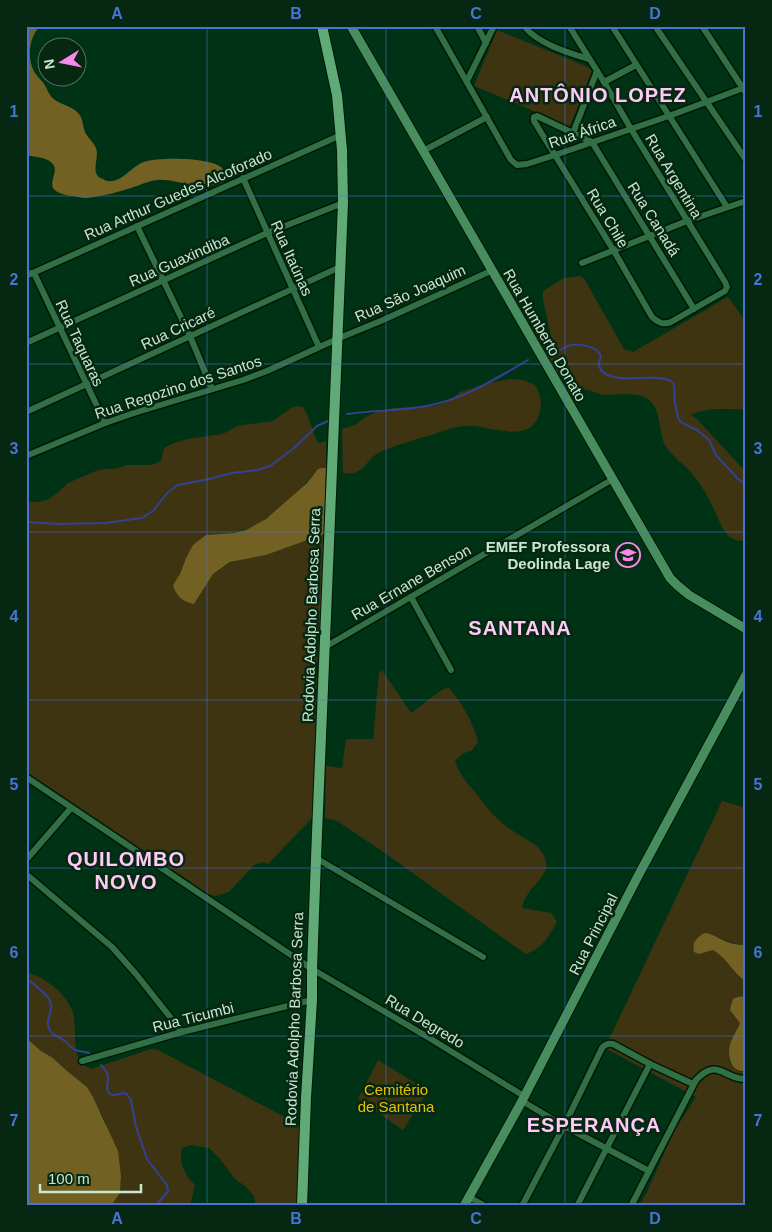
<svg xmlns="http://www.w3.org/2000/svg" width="772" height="1232" font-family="Arial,sans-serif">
<rect width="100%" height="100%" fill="#003316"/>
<g fill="#3e3412">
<path d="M497,30L593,69L570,126L474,86Z"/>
<path d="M581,276L585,280L624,349L633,352L728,297L746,322V409C727,410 709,406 691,415L697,419L742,468L746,467V541C739,541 733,540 728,535C721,528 718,518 714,509C708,497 702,486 694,476C686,465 672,457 665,445C658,432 662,410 649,400C636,390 614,397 600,394C596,393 593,391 589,390C582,389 574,391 566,393L538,342L551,336L543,300V291L564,278Z"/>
<path d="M510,379L523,380L535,385C541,396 543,405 538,417C527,445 486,424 465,426C455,426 437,433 428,436C414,440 393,446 380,452C364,460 366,476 343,473L342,429L355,425L364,418L376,412L394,408L436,406L450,400L460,392L489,383Z"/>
<path d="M298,406L303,407C310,418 312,431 318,443L326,441V468L318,469C301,490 270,521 244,530C232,534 219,534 206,535L186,558L180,574L173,585L194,604L213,574L231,562L266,555L324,534L323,596L318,637L313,817L268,864L263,862L254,865L229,892L215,896L204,893L191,882L154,858L149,857L26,774V502H40L49,499L56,494L68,483L98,470L119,468L127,465H151L161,461L164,448L174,443L187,439L223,434L237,426L273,421L291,408Z"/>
<path d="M382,670L411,713L443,689L449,688C462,703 473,722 478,742L472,750L462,754L455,761C459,774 467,783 476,793C487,808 497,821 513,831C522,838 535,842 541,851C545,856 547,862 546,869C541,882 525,891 522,908L551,913L557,922C548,937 544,947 526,954L496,933L385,853L337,821L325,818L326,766L342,768L346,739H373L379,673Z"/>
<path d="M722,801L746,808V945C733,944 723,940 711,934L707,952L713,950L719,953L740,978L746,982V996L738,997L734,1015L737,1018L740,1023L729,1052L730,1063L741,1072L746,1071V1206H639L647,1192L674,1131L696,1097L605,1048Z"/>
<path d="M26,970C31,975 37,975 43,979C56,987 68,998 73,1013C78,1032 69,1061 91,1069L148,1050L153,1049L158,1050L300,1125L298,1206H256L254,1196L245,1186L235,1179L220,1159L209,1148L191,1145L182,1148C178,1163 185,1175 195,1185L190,1206H111L120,1193L121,1176L105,1121L93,1097L87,1087L67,1071L53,1058L41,1051L26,1038Z"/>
<path d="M378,1060L428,1091L403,1130L358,1099Z"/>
</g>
<g fill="#736124">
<path d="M26,26H40C30,36 27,55 33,69C35,75 41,79 44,84C48,90 49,96 55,100C62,105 72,106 78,113C84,119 82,127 86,134C88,138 93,142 95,146C101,156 90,171 100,178C102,178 106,181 107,181C123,183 131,166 144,162C158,157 211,157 222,168C226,173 225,178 224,183L218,186C208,183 199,185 189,184C179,183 168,179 157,180C148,181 140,185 131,188C119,192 98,197 86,198C81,198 76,196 71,196C36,190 63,174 52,163C46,157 34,157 26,155Z"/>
<path d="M321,468H326L324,534L266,555L230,562L213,574L194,604C183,602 176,596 173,585L180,574L186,558L193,545L206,535L234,533L246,530L266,519L307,483L318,469Z"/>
<path d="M705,933C713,934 718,938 725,941C732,944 739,945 746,945V982C733,973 726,957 713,950L699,954L694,952C692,943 696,937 705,933Z"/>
<path d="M746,996V1071C731,1073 727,1057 730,1045C732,1037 737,1031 740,1023L730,1010L731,1005L733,999L738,997Z"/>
<path d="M26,1038L41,1051L53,1058L67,1071L87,1087L93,1097L118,1151L121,1176L120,1193L111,1206H26Z"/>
</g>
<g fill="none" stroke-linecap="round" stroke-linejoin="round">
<g stroke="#334194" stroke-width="2">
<path d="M546,353C550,352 554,352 557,351C563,350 566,346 571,345C580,344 595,346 600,354C602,358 600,358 599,362C598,371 606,375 614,377C633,381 653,374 671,381L674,385L675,403L678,418L680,421L684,424L697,430L709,440L716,455L738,479L746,484"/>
<path d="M347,414C374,410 401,411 427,406C464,399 497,378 528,360"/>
<path d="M26,522L58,524L105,523L142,518L153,511L168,492L178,485L209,479L232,473L258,470L270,466L293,449L317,426L328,421"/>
<path d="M26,978C32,983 46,993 49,999C54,1007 49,1013 48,1022C47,1033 57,1036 65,1041C68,1043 70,1047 74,1049C78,1052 84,1051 89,1053"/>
<path d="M101,1065C104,1068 107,1072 108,1076C109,1082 103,1093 113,1095C117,1095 122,1093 126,1093L131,1100L136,1127L147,1159L167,1185L168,1191L167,1193L155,1206"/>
</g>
<defs>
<g id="street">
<path d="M435,26L511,160L517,165L527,164L555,155L669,116L746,87"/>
<path d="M477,26L486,43"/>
<path d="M524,26C538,44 569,53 589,59"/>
<path d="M569,26L604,82L631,129L725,282L727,287L725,291L671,322C663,325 659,323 652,317L614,251L534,121V117L537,116L592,142L694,309"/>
<path d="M612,26L727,207"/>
<path d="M655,26L746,160"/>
<path d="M702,26L746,93"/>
<path d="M467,81L494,26"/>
<path d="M604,82L636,65"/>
<path d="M573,133L597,71"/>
<path d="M423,151L487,117"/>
<path d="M243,178L319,347"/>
<path d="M137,226L190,336L212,389"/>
<path d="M582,263L687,221L746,201"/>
<path d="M31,273H34L105,423"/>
<path d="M26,276L341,135"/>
<path d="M26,343L267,233L343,203"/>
<path d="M26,412L340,267"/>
<path d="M26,456L105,423L134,413L243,380L267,371L337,339L383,320L493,270"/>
<path d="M411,597L451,670"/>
<path d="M325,647L613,479"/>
<path d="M26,777L312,969L426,1036L524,1096"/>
<path d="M316,858L483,957"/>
<path d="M26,860L71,808"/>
<path d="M26,874L112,947L136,974L182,1032"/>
<path d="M82,1061L182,1032L312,1000"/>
<path d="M522,1101L564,1126L649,1171"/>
<path d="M469,1197L485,1206"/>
<path d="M522,1206L564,1126L602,1048C605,1044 608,1043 613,1044L650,1064L693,1084"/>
<path d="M577,1206L650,1064"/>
<path d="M631,1206L696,1080C718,1057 723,1079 746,1079"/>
</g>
<g id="secondary">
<path d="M351,26L582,426L670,578L677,585L689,595L746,629"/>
<path d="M464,1206L522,1101L637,878L746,675"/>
</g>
<path id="primary" d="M302,1206L306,1098L312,1000V969L316,858L343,203L342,150L337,95L322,26"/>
</defs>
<use href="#street" stroke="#001905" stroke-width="9"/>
<use href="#secondary" stroke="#001905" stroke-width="11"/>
<use href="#primary" stroke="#001905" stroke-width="12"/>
<use href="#street" stroke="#316f45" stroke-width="6"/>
<use href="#secondary" stroke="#488d5d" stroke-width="9"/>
<use href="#primary" stroke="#5faa76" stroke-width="10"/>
</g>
<path fill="none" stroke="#4874d6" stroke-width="1" stroke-opacity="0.55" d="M207,26V1206M386,26V1206M565,26V1206M26,196H746M26,364H746M26,532H746M26,700H746M26,868H746M26,1036H746"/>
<defs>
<symbol id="school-ring" viewBox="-11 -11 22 22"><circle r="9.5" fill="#062712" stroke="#f888ea" stroke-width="1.5"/><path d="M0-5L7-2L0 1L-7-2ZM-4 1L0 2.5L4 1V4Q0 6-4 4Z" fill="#f888ea"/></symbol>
</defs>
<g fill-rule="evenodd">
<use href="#school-ring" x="614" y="541" width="28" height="28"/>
</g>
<g text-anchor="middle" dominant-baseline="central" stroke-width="5" stroke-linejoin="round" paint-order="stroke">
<g font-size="15" fill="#c8e7cf" stroke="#062712">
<text transform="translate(582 132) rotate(-19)">Rua África</text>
<text transform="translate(674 176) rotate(59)">Rua Argentina</text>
<text transform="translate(178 194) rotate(-24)">Rua Arthur Guedes Alcoforado</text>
<text transform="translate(608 218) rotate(59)">Rua Chile</text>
<text transform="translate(654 219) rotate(58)">Rua Canadá</text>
<text transform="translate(292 258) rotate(66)">Rua Itaúnas</text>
<text transform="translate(179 260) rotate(-24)">Rua Guaxindiba</text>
<text transform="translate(410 293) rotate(-24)">Rua São Joaquim</text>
<text transform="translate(178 328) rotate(-25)">Rua Cricaré</text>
<text transform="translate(545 335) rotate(60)">Rua Humberto Donato</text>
<text transform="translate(80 343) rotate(65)">Rua Taquaras</text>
<text transform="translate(178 387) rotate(-18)">Rua Regozino dos Santos</text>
<text transform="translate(411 582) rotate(-30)">Rua Ernane Benson</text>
<text transform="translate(311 615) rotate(-88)">Rodovia Adolpho Barbosa Serra</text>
<text transform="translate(593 934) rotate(-63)">Rua Principal</text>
<text transform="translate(193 1017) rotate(-14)">Rua Ticumbi</text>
<text transform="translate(294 1019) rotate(-88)">Rodovia Adolpho Barbosa Serra</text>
<text transform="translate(425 1021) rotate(31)">Rua Degredo</text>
</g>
<g font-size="15" font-weight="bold" fill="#c8e7cf" stroke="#062712" text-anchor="end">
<text x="610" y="546">EMEF Professora<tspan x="610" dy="17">Deolinda Lage</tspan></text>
</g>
<g font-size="15" fill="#ebbf02" stroke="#062712">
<text x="396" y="1089">Cemitério<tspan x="396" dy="17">de Santana</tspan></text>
</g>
<g font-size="20" font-weight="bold" letter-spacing="1" fill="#ffcbf6" stroke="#062712">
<text x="598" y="95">ANTÔNIO LOPEZ</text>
<text x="520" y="628">SANTANA</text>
<text x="126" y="859">QUILOMBO<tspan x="126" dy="23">NOVO</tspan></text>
<text x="594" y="1125">ESPERANÇA</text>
</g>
</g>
<rect width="772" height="1232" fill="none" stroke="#062712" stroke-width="55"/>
<g transform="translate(62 62) rotate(260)"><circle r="24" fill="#062712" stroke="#54745e"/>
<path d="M0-4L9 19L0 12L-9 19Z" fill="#f888ea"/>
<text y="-8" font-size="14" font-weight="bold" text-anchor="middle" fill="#c8e7cf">N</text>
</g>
<path d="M40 1184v8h101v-8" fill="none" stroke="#c8e7cf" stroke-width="2.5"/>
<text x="48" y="1184" font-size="15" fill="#c8e7cf" stroke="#062712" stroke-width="4" paint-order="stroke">100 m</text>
<rect x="28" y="28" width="716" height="1176" fill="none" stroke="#4874d6" stroke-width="2"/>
<g font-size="16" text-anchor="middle" font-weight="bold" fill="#4874d6">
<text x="117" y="19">A</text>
<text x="296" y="19">B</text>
<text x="476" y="19">C</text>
<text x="655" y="19">D</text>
<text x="14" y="117">1</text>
<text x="758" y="117">1</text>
<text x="14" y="285">2</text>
<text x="758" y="285">2</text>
<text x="14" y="454">3</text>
<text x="758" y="454">3</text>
<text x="14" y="622">4</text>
<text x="758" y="622">4</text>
<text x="14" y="790">5</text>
<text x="758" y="790">5</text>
<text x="14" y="958">6</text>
<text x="758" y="958">6</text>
<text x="14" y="1126">7</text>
<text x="758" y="1126">7</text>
<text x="117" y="1224">A</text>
<text x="296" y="1224">B</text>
<text x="476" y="1224">C</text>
<text x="655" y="1224">D</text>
</g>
</svg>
